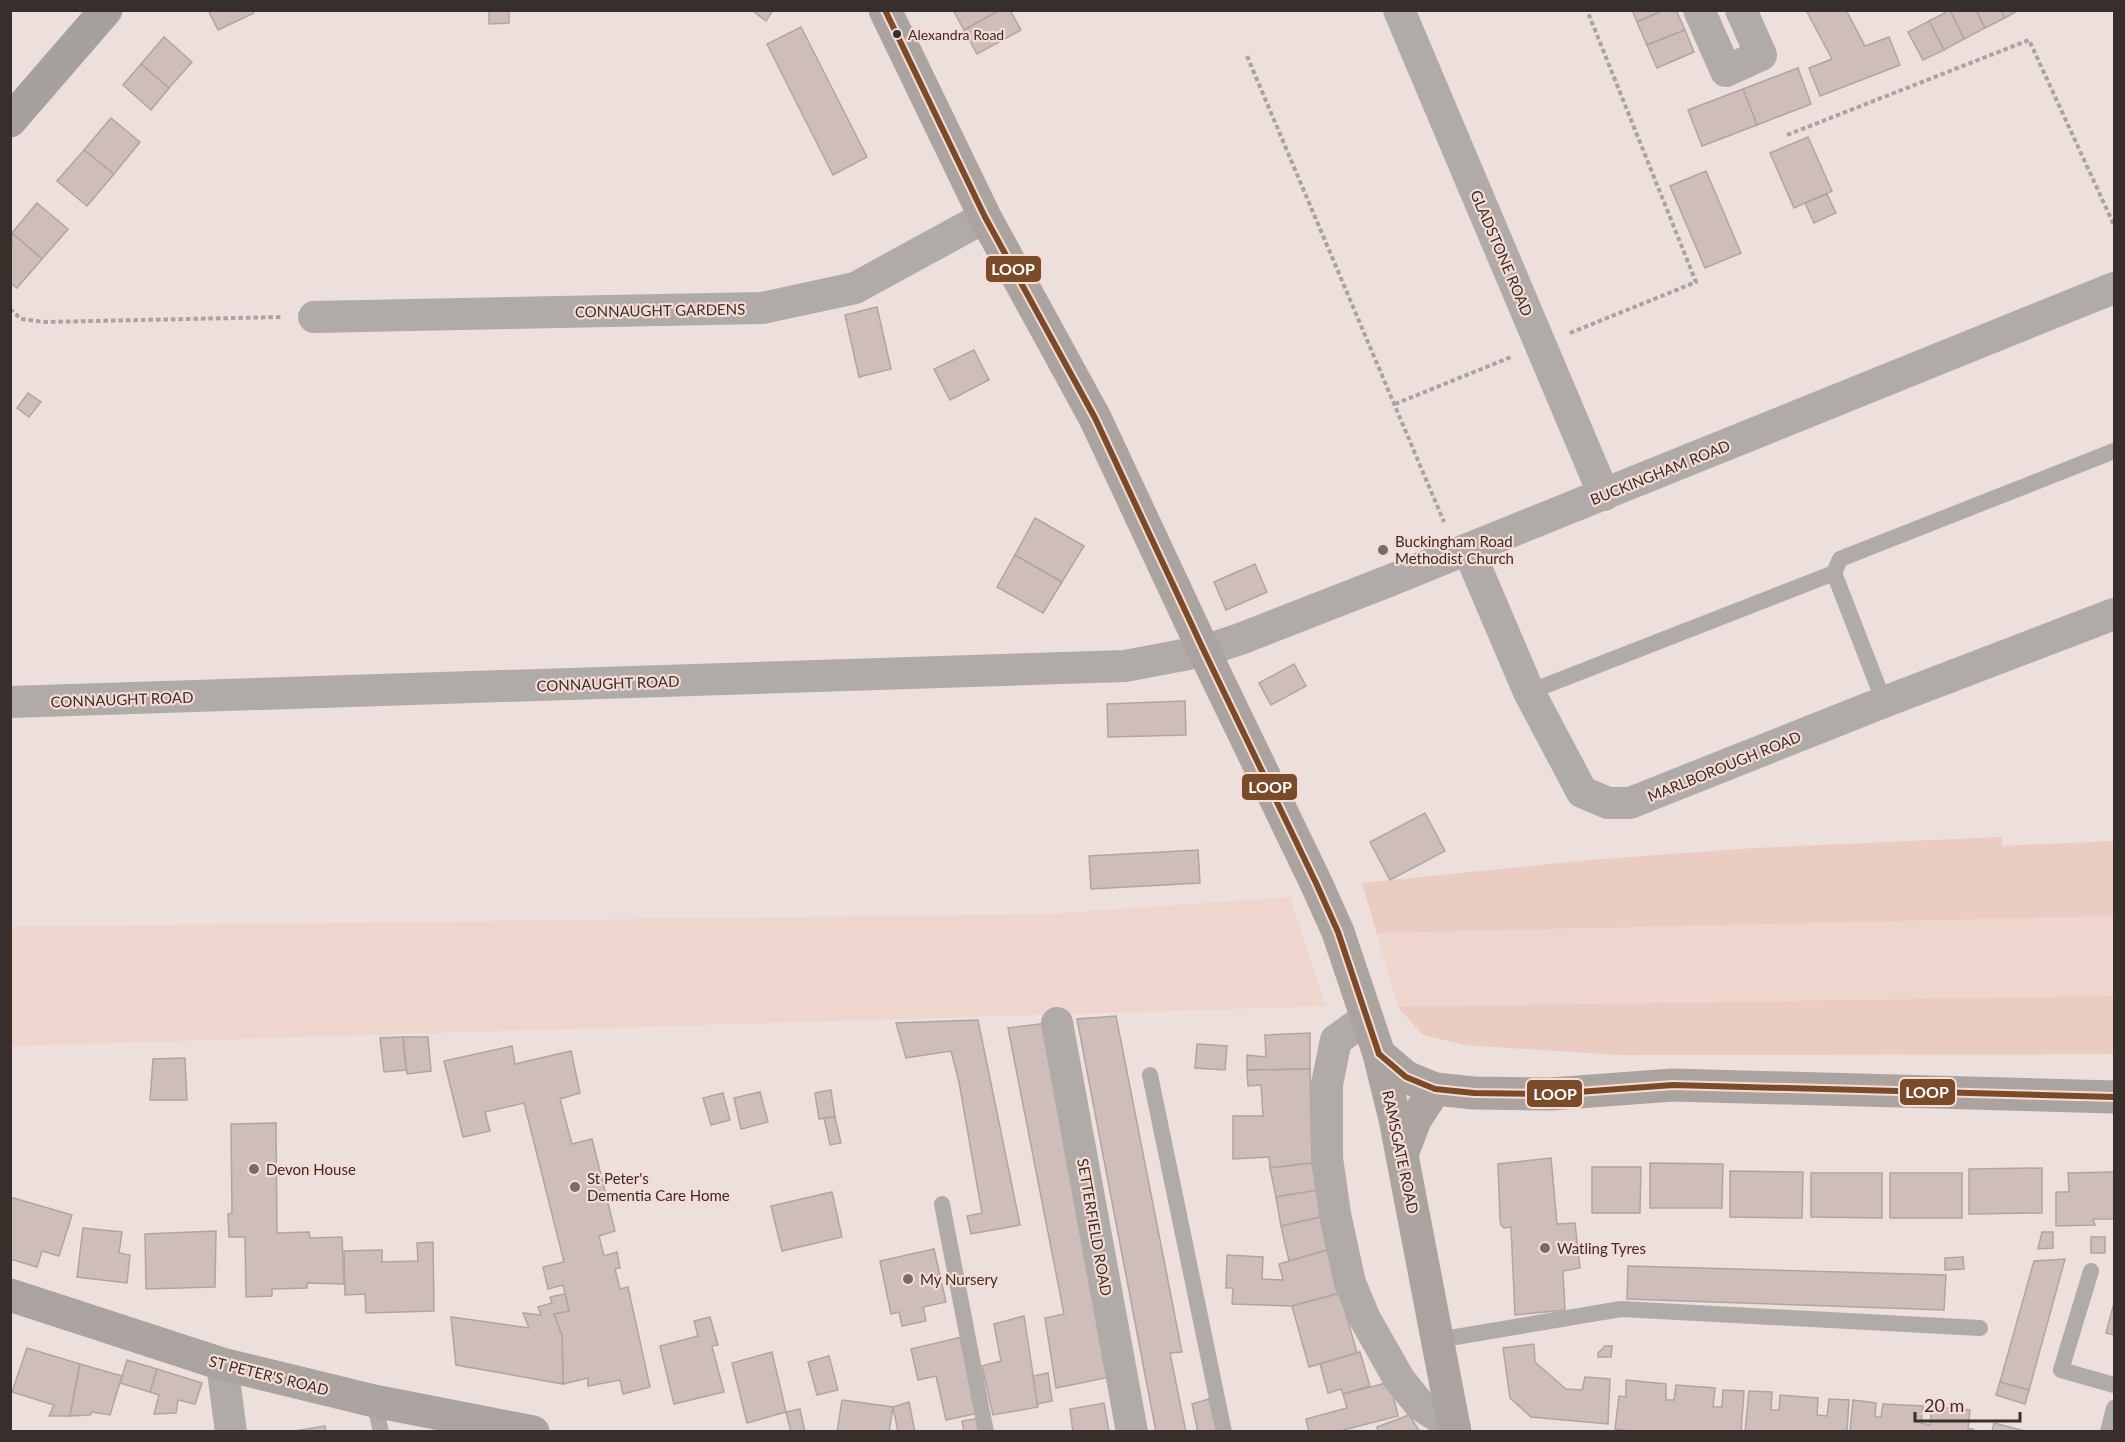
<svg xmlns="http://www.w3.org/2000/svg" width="2125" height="1442" font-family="Lato,sans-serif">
<rect width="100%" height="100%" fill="#eddfdb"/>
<g fill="#eed5cd">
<path d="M2002,837V846L2114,841V1054L1620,1055L1465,1045L1423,1035L1398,1007L1362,883L1590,860L1756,848Z"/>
<path d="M1290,897L1326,1006L11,1046L10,927L1051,914Z"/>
</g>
<g fill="#ebccc2">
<path d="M2002,837V846L2114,841V916L1377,933L1362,883L1590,860L1756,848Z"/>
<path d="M2114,996V1054L1620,1055L1465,1045L1423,1035L1398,1007Z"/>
</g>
<g fill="#cebdb8" stroke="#b0a5a2" stroke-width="1.5">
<path d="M208,10H252L254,13L218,30Z"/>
<path d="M489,10H509V23L489,24Z"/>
<path d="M752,10H773L766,21Z"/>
<path d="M953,10H1000L964,30Z"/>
<path d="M1000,10H1010L1021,30L977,54L964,30Z"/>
<path d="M1632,10H1664L1637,22Z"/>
<path d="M1664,10H1676L1685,30L1647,45L1637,22Z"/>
<path d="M1806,10H1846L1865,46L1889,37L1900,65L1820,96L1809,68L1832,59Z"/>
<path d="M1950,10H1976L1985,28L1964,39Z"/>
<path d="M1950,10L1964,39L1944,50L1929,21Z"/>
<path d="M1976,10H2001L2005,18L1985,28Z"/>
<path d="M2001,10H2019L2005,18Z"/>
<path d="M1929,21L1944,50L1923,60L1908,32Z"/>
<path d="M801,27L867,157L833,175L767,44Z"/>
<path d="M1685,30L1694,52L1657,68L1647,45Z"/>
<path d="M164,37L192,62L169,88L141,64Z"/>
<path d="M141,64L169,88L151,110L123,85Z"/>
<path d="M1798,68L1811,104L1757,125L1743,89Z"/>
<path d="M1743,89L1757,125L1702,146L1688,110Z"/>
<path d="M111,118L140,142L114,174L84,150Z"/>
<path d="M1808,137L1832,191L1794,208L1770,153Z"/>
<path d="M84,150L114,174L87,206L57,181Z"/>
<path d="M1706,171L1741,253L1705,268L1670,186Z"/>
<path d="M1827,194L1836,213L1814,223L1805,203Z"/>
<path d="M37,203L68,229L42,259L12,233Z"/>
<path d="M12,233L42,259L17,288L10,283Z"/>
<path d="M877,307L891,369L859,377L845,315Z"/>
<path d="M974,350L989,380L950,400L934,369Z"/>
<path d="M28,393L41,402L29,417L17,408Z"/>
<path d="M1035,518L1084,546L1062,582L1015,555Z"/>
<path d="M1015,555L1062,582L1043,613L997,587Z"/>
<path d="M1255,564L1267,592L1226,610L1214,582Z"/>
<path d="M1294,664L1306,686L1271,705L1259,683Z"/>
<path d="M1185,701L1186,735L1108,737L1107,704Z"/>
<path d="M1425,813L1445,851L1390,880L1370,842Z"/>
<path d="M1198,850L1200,883L1091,889L1089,856Z"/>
<path d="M1116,1016L1182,1352L1170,1353L1186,1432H1156L1077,1019Z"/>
<path d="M978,1020L1020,1225L971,1234L967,1216L982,1213L959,1082L951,1051L906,1058L896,1023Z"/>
<path d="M1047,1023L1110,1377L1056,1388L1045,1318L1064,1314L1008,1028Z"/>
<path d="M1310,1033V1069L1247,1070V1055L1266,1057L1265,1035Z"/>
<path d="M403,1037H428L431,1071L407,1074Z"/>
<path d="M403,1037L406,1070L384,1072L380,1038Z"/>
<path d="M1197,1044L1227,1046L1225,1070L1195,1068Z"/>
<path d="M512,1046L515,1064L571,1051L580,1093L560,1099L572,1144L592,1139L615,1231L599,1236L604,1256L617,1252L620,1268L615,1269L620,1289L628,1287L650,1387L623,1394L620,1380L588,1386V1378L563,1384L562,1336L554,1314L569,1311L563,1285L548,1289L543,1267L564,1262L524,1103L485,1112L490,1131L463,1137L444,1061Z"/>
<path d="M185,1058L187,1100H150L153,1059Z"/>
<path d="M1310,1069L1312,1163L1270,1168L1269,1157L1233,1159V1116H1263L1261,1085L1248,1086L1247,1070Z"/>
<path d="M831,1090L835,1117L819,1119L815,1093Z"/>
<path d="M760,1092L768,1122L741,1129L734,1098Z"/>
<path d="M723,1093L730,1120L711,1125L703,1098Z"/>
<path d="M835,1117L841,1143L830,1145L824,1118Z"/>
<path d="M276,1123L277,1233L309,1232L310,1238L342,1237L344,1284L307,1283V1288L272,1289V1296L246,1297L245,1237H229L228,1214L232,1213L231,1124Z"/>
<path d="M1551,1158L1557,1224L1575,1223L1580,1268L1563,1271L1565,1310L1515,1315L1511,1227L1504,1228L1501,1225L1500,1220L1498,1164Z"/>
<path d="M1312,1163L1317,1190L1276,1197L1270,1168Z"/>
<path d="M1650,1163L1723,1164L1722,1208H1650Z"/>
<path d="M1592,1167H1641L1640,1213H1592Z"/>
<path d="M2042,1168V1213L1969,1214V1169Z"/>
<path d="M1730,1171L1803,1172L1802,1218L1730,1217Z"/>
<path d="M2114,1172V1219H2093L2095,1225L2056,1226V1192H2069L2068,1173Z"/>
<path d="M1811,1173H1882V1218L1811,1217Z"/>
<rect x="1890" y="1173" width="72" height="45"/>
<path d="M1317,1190L1321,1217L1281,1226L1276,1197Z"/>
<path d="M832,1192L842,1237L782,1251L771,1206Z"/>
<path d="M10,1197L72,1215L59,1256L42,1251L37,1267L10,1259Z"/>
<path d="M1321,1217L1327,1250L1289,1261L1281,1226Z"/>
<path d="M83,1228L122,1232L119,1253L130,1255L127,1283L77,1277Z"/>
<path d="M216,1231L215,1287L146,1289L145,1234Z"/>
<path d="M2042,1232H2053V1248L2038,1249Z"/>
<rect x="2091" y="1237" width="14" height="16"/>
<path d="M433,1242L434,1311L366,1313L365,1294L345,1295L344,1251L382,1250V1262L418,1261L417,1243Z"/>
<path d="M934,1249L946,1302L923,1307L926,1321L902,1326L899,1312L891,1314L880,1261Z"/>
<path d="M1327,1250L1340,1293L1292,1306L1232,1304L1233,1288H1226L1227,1255L1263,1257L1262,1279L1283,1280L1279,1264Z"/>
<path d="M1963,1257L1964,1269L1945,1270V1258Z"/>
<path d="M2065,1259L2029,1390L2000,1382L2034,1261Z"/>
<path d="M1628,1266L1946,1275L1944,1310L1627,1299Z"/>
<path d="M1340,1293L1357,1353L1309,1367L1292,1306Z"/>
<path d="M565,1294L569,1311L554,1314L562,1336L563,1384L456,1365L451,1317L529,1328L523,1313L541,1315L538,1307L552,1303L550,1297Z"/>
<path d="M2114,1303V1335L2106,1333Z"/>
<path d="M1024,1316L1038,1407L993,1415L982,1366L1001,1361L994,1324Z"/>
<path d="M710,1317L718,1345L712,1346L724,1392L674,1404L660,1346L698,1336L694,1321Z"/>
<path d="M962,1337L979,1413L946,1420L936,1376L918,1380L911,1349Z"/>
<path d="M1534,1344L1535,1362L1566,1389L1582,1390L1585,1377L1610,1379L1608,1424L1531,1417L1510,1398L1503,1348Z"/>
<path d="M1605,1346H1612L1611,1357H1598V1353Z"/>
<path d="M27,1348L80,1364L70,1416H49L54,1405L12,1392Z"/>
<path d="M772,1352L786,1412L747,1423L732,1363Z"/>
<path d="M1360,1352L1370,1386L1343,1394L1341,1389L1328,1393L1320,1364Z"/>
<path d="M829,1356L838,1390L817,1395L808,1362Z"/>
<path d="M127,1360L157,1369L150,1392L120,1383Z"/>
<path d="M80,1364L122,1376L110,1415L92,1412L90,1415L70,1416Z"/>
<path d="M157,1369L202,1383L195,1404L178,1400L176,1413L154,1414L159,1395L150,1392Z"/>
<path d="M1048,1373L1052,1401L1037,1404L1033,1376Z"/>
<path d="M1626,1380L1666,1384V1400H1674L1676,1385L1715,1388L1713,1407H1722L1723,1390L1744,1391L1741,1432H1639L1615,1429L1619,1396L1626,1397Z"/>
<path d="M1390,1382L1398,1416L1336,1432H1309L1306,1419L1347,1408L1343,1394Z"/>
<path d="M2000,1382L2029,1390L2025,1404L1996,1395Z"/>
<path d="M1749,1391L1772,1392L1771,1410H1779L1780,1395L1818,1398L1817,1415L1827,1416L1829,1399L1849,1400L1847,1432H1745Z"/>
<path d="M1209,1399L1217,1432H1198L1192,1404Z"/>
<path d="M842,1400L893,1407L889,1432H837Z"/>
<path d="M1853,1400L1876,1403L1875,1417H1881L1883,1404L1923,1406L1921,1423L1930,1425L1932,1407L1970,1410L1968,1429H1973V1432H1850Z"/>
<path d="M909,1402L915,1432H898L893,1407Z"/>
<path d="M1104,1403L1109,1432H1073L1070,1409Z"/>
<path d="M800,1409L805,1432H791L786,1412Z"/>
<path d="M1409,1415L1420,1432H1378L1377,1427Z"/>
<path d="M979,1418L981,1432H964L962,1421Z"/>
<path d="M1994,1423L2029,1432H1992Z"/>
<path d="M325,1426L326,1432H288Z"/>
</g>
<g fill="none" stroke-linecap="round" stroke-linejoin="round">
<g stroke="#a9a3a1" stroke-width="4" stroke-dasharray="4.5 3" stroke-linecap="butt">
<path d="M1247,56L1444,522"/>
<path d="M1787,135L2029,40L2114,225"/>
<path d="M10,309L21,319L45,322L282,317"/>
<path d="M1570,333L1696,282L1587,10"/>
<path d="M1395,404L1511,357"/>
</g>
<g stroke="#b0aaa9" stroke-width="16">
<path d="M1529,692L1834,573"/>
<path d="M1884,702L1834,573L1840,559L2114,451"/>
<path d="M1150,1075L1224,1432"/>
<path d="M942,1204L986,1432"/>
<path d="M2091,1271L2061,1370L2114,1385"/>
<path d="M1438,1340L1621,1309L1980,1328"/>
<path d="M374,1401L381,1432"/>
<path d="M2108,1432L2114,1408"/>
</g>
<g stroke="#b0aaa9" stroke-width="32">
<path d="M1399,10L1604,495"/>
<path d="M1699,10L1726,71L1761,55L1741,10"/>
<path d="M314,317L762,308L855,288L985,217"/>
<path d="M1468,549L1529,692L1582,792L1608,803H1630L1884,702L2114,614"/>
<path d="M10,702L1125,666L1204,651L1240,639L1386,582L2114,288"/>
<path d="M1367,1018L1336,1040L1327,1084V1158L1335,1214L1350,1283L1365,1319L1399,1379L1420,1405L1455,1428"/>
<path d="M1057,1023L1132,1432"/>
<path d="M222,1364L231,1432"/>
</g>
<path stroke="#a6a09e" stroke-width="33" d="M10,121L106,10"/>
<g stroke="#aba3a0" stroke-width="33">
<path d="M885,10L985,217L1095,418L1204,651L1316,883L1338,932L1379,1054L1395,1119L1455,1432"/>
<path d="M1379,1054L1406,1077L1435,1089L1474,1093L1551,1094L1673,1085L2114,1097"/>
<path d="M1402,1154L1415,1120L1435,1089"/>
<path d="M10,1295L222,1364L374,1401L533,1432"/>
</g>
<defs>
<g id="bus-1">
<path d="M885,10L985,217L1095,418L1204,651L1316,883L1338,932L1379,1054"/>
<path d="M1379,1054L1406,1077L1435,1089L1474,1093L1551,1094L1673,1085L2114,1097"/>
</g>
</defs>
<use href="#bus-1" stroke="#f5dbd3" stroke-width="10"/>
<use href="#bus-1" stroke="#7a4b2a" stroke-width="6"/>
</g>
<circle fill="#382e2b" stroke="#f5dbd3" stroke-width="2" cx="897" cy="34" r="5"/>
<g fill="#776c69" stroke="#f5dbd3" stroke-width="2">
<circle cx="1383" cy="550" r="6"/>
<circle cx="254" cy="1169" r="6"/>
<circle cx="575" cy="1187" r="6"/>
<circle cx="1545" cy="1248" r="6"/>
<circle cx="908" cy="1279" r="6"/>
</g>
<g text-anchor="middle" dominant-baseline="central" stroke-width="4.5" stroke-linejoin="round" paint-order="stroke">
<g font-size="14" fill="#382e2b" stroke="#f5dbd3" text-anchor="start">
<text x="908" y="34">Alexandra Road</text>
</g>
<g font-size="15" fill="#382e2b" stroke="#f5dbd3">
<text transform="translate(1502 253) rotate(67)">GLADSTONE ROAD</text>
<text transform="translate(660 310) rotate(-1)">CONNAUGHT GARDENS</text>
<text transform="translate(1660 472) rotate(-22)">BUCKINGHAM ROAD</text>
<text transform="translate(608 683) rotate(-2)">CONNAUGHT ROAD</text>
<text transform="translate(122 699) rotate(-2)">CONNAUGHT ROAD</text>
<text transform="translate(1724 766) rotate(-22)">MARLBOROUGH ROAD</text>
<text transform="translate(1401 1152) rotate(78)">RAMSGATE ROAD</text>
<text transform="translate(1095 1227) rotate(80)">SETTERFIELD ROAD</text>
<text transform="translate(269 1375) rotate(14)">ST PETER'S ROAD</text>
</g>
<g font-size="15" fill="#382e2b" stroke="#f5dbd3" text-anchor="start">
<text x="1395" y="541">Buckingham Road<tspan x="1395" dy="17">Methodist Church</tspan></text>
<text x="266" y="1169">Devon House</text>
<text x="587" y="1178">St Peter's<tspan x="587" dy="17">Dementia Care Home</tspan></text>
<text x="1557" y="1248">Watling Tyres</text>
<text x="920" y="1279">My Nursery</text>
</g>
</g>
<g stroke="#f5dbd3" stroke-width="2">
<rect x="985" y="255" width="57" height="28" rx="6" fill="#7a4b2a"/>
<rect x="1241" y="773" width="57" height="28" rx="6" fill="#7a4b2a"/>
<rect x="1899" y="1078" width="57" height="28" rx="6" fill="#7a4b2a"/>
<rect x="1526" y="1079" width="57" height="29" rx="6" fill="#7a4b2a"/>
</g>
<g font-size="16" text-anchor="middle" font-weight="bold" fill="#fff">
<text x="1013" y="275">LOOP</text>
<text x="1270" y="793">LOOP</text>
<text x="1927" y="1098">LOOP</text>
<text x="1555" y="1100">LOOP</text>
</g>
<rect width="2125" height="1442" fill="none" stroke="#382e2b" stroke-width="24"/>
<path d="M1915 1412v9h105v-9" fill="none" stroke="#382e2b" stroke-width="3"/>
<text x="1924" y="1412" font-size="18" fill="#382e2b" stroke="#f5dbd3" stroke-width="4.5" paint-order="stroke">20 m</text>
</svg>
